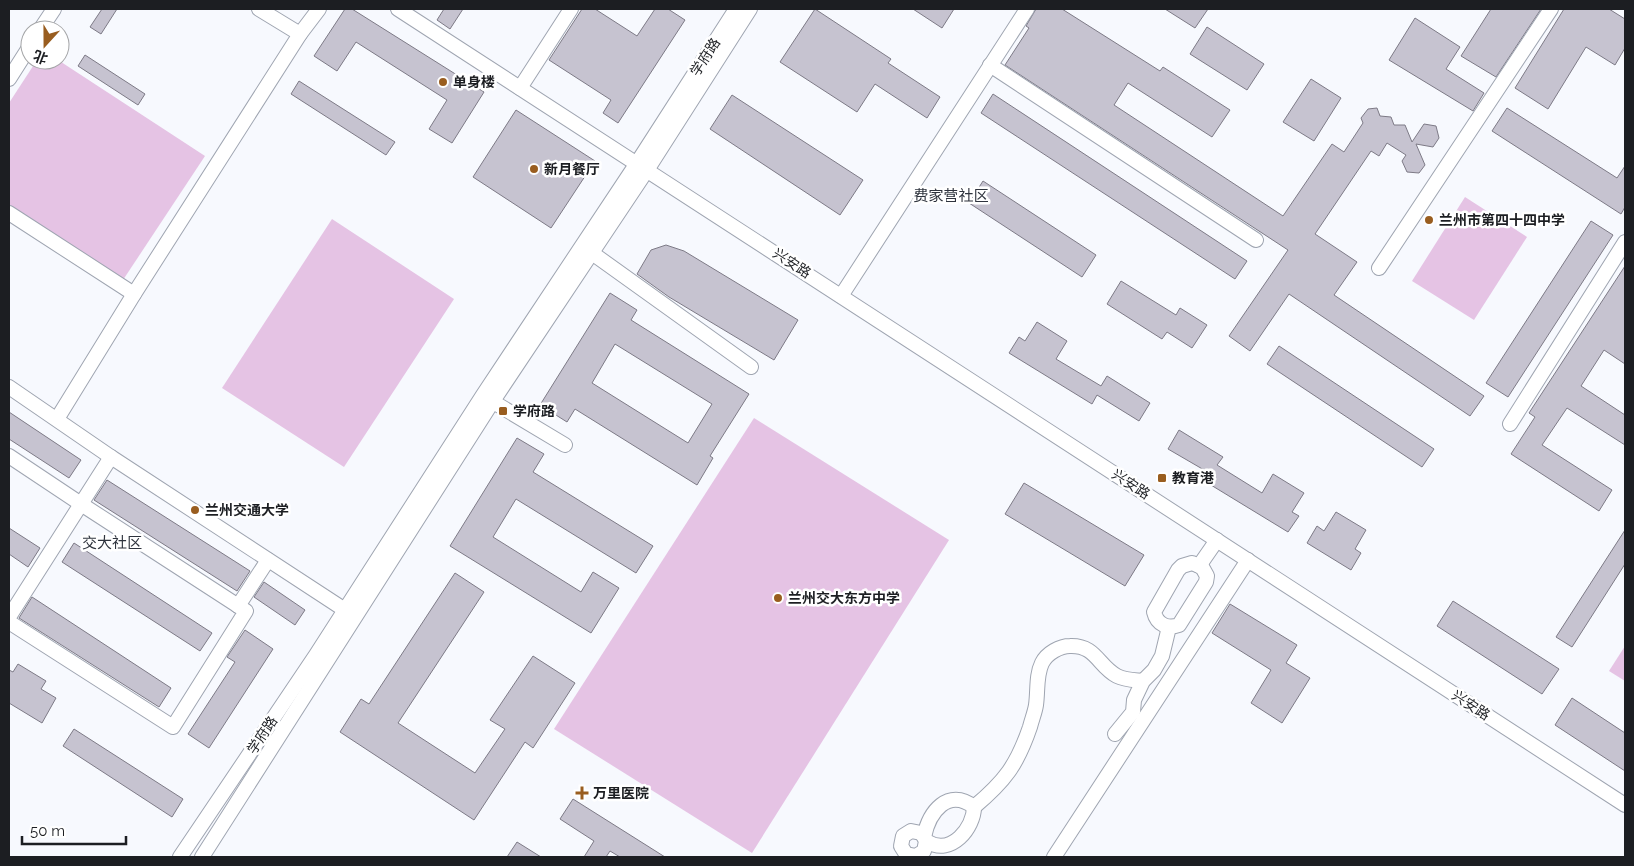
<svg xmlns="http://www.w3.org/2000/svg" width="1634" height="866" font-family="Raleway,'Noto Sans SC',sans-serif">
<rect width="100%" height="100%" fill="#f7f9fe"/>
<g fill="#e5c3e4">
<path d="M37,60H58L205,156L123,280L9,205V103Z"/>
<path d="M1465,197L1527,237L1474,320L1412,281Z"/>
<path d="M332,219L454,299L344,467L222,388Z"/>
<path d="M754,418L949,540L752,853L554,729Z"/>
<path d="M1625,646V681L1609,671Z"/>
</g>
<g fill="#c6c3d0" stroke="#7d7a86" fill-rule="evenodd">
<path d="M102,9H117L101,34L90,27Z"/>
<path d="M345,9H352L484,92L452,143L429,129L447,100L356,42L337,71L314,56Z"/>
<path d="M444,9H463L450,29L437,20Z"/>
<path d="M582,9H595L637,36L655,9H668L685,20L618,123L603,113L611,100L549,60Z"/>
<path d="M815,9L891,59L888,63L940,97L927,118L875,84L857,112L780,62Z"/>
<path d="M913,9H954L942,28Z"/>
<path d="M1036,9H1062L1160,71L1163,67L1230,110L1212,137L1128,83L1114,105L1283,216L1332,144L1344,152L1363,123L1361,118L1368,109L1377,108L1380,116L1391,117L1394,125H1405L1412,142L1424,124L1436,126L1439,138L1433,147L1416,144L1425,165L1419,173L1407,172L1402,161L1406,155L1387,143L1379,156L1371,151L1315,234L1357,262L1334,295L1484,396L1470,416L1289,294L1250,351L1229,336L1288,250L1005,65L1029,28L1026,26Z"/>
<path d="M1165,9H1208L1195,28Z"/>
<path d="M1491,9H1541L1496,77L1461,56Z"/>
<path d="M1564,9H1609L1625,19V48L1615,65L1586,47L1548,109L1515,88Z"/>
<path d="M1415,18L1460,47L1446,69L1484,93L1473,111L1389,60Z"/>
<path d="M1207,27L1264,64L1247,90L1190,54Z"/>
<path d="M85,55L145,94L138,105L78,66Z"/>
<path d="M1311,79L1341,98L1314,141L1283,122Z"/>
<path d="M299,81L395,142L386,155L291,94Z"/>
<path d="M993,94L1247,261L1235,279L981,113Z"/>
<path d="M732,95L863,180L840,215L710,129Z"/>
<path d="M1507,108L1617,178L1625,166V207L1621,214L1492,131Z"/>
<path d="M516,110L595,161L551,228L473,177Z"/>
<path d="M983,181L1096,255L1082,277L969,203Z"/>
<path d="M1591,221L1613,235L1508,397L1486,383Z"/>
<path d="M666,245L684,251L798,320L774,360L669,297L637,274L651,250Z"/>
<path d="M1625,266V364L1604,350L1581,386L1625,415V445L1567,408L1542,445L1612,490L1599,511L1511,454L1535,417L1529,413Z"/>
<path d="M1121,281L1176,315L1180,308L1207,325L1192,348L1167,332L1162,339L1107,304Z"/>
<path d="M610,293L637,310L631,320L749,394L710,456L713,458L697,485L575,409L567,422L540,405ZM615,344L712,404L688,443L592,383Z"/>
<path d="M1037,322L1067,341L1056,359L1101,386L1107,376L1150,403L1139,421L1097,395L1092,404L1009,353L1019,337L1025,341Z"/>
<path d="M1279,346L1434,449L1422,467L1267,364Z"/>
<path d="M9,412L81,460L69,478L9,439Z"/>
<path d="M1179,430L1223,457L1217,465L1262,493L1273,474L1304,493L1292,512L1299,516L1288,532L1206,482L1211,474L1168,449Z"/>
<path d="M517,438L544,454L533,472L653,546L636,573L516,499L493,537L581,592L593,572L619,588L591,633L450,546Z"/>
<path d="M107,480L250,571L237,591L94,500Z"/>
<path d="M1024,483L1144,555L1125,586L1005,514Z"/>
<path d="M1336,512L1366,530L1355,549L1361,553L1351,570L1307,543L1317,526L1324,531Z"/>
<path d="M9,528L40,548L28,567L9,554Z"/>
<path d="M1625,530V564L1572,647L1556,637Z"/>
<path d="M74,543L212,633L200,651L62,562Z"/>
<path d="M455,573L484,592L398,723L475,773L505,729L490,720L533,656L575,683L533,748L525,742L474,820L340,732L361,699L369,704Z"/>
<path d="M264,582L305,610L295,625L254,597Z"/>
<path d="M32,597L171,688L159,707L19,618Z"/>
<path d="M1453,601L1559,669L1542,694L1437,626Z"/>
<path d="M1230,604L1297,645L1286,663L1310,678L1282,723L1251,703L1271,670L1212,633Z"/>
<path d="M245,630L273,649L209,748L188,734L235,662L227,657Z"/>
<path d="M18,664L46,681L41,689L56,698L42,723L9,703V670L13,672Z"/>
<path d="M1572,698L1625,733V771L1555,725Z"/>
<path d="M74,729L183,799L172,817L63,746Z"/>
<path d="M573,799L665,857H620L610,851L606,857H584L594,841L560,819Z"/>
<path d="M517,842L541,857H507Z"/>
</g>
<g fill="none" stroke-linecap="round" stroke-linejoin="round">
<defs>
<g id="minor">
<path d="M259,9L300,34"/>
<path d="M398,9L1625,805"/>
<path d="M40,30L54,9"/>
<path d="M990,65L1256,240"/>
<path d="M9,79L30,46"/>
<path d="M520,88L571,9"/>
<path d="M9,213L134,294"/>
<path d="M592,253L751,367"/>
<path d="M1379,268L1551,9"/>
<path d="M841,296L1027,9"/>
<path d="M9,387L111,457L345,610"/>
<path d="M485,397L565,445"/>
<path d="M57,419L134,294L300,34L319,9"/>
<path d="M1510,424L1625,242"/>
<path d="M9,456L81,504L246,611L173,727L9,622"/>
<path d="M1192,563L1202,567L1207,576L1206,582L1179,625C1168,629 1157,625 1154,612L1178,570L1182,566Z"/>
<path d="M1199,566L1217,540"/>
<path d="M238,606L268,560"/>
<path d="M9,617L111,457"/>
<path d="M1115,734L1133,712L1134,700L1143,681L1154,670L1162,656L1169,627"/>
<path d="M974,807C1005,781 1017,765 1030,727C1032,719 1035,712 1036,705C1038,691 1036,675 1042,663C1047,653 1060,646 1070,646C1096,645 1098,666 1117,676C1125,680 1134,680 1143,681"/>
<path d="M924,837C929,812 948,787 974,807"/>
<path d="M926,841L924,851L916,856L906,854L901,846L903,836L911,831L921,833C924,836 925,840 928,842C951,856 974,828 974,807"/>
<path d="M180,857L316,655L483,395L637,163L736,9"/>
<path d="M202,857L493,401L647,170L750,9"/>
<path d="M1054,857L1248,560"/>
</g>
</defs>
<use href="#minor" stroke="#9fa5b1" stroke-width="16"/>
<use href="#minor" stroke="#fff" stroke-width="14"/>
</g>
<g fill="#995d1f" stroke="#fff" stroke-width="2">
<circle cx="443" cy="82" r="5"/>
<circle cx="534" cy="169" r="5"/>
<circle cx="1429" cy="220" r="5"/>
<rect x="498" y="406" width="10" height="10" rx="2.5"/>
<rect x="1157" y="473" width="10" height="10" rx="2.5"/>
<circle cx="195" cy="510" r="5"/>
<circle cx="778" cy="598" r="5"/>
<path d="M579.5 785.5h5v5h5v5h-5v5h-5v-5h-5v-5h5z"/>
</g>
<g text-anchor="middle" dominant-baseline="central" stroke-width="5" stroke-linejoin="round" paint-order="stroke">
<g font-size="14" fill="#1c1e22" stroke="#fff">
<text transform="translate(705 57) rotate(-57)">学府路</text>
<text transform="translate(792 263) rotate(33)">兴安路</text>
<text transform="translate(1131 484) rotate(33)">兴安路</text>
<text transform="translate(1471 705) rotate(33)">兴安路</text>
<text transform="translate(262 735) rotate(-56)">学府路</text>
</g>
<g font-size="14" font-weight="bold" fill="#1c1e22" stroke="#fff" text-anchor="start">
<text x="453" y="82">单身楼</text>
<text x="544" y="169">新月餐厅</text>
<text x="1439" y="220">兰州市第四十四中学</text>
<text x="513" y="411">学府路</text>
<text x="1172" y="478">教育港</text>
<text x="205" y="510">兰州交通大学</text>
<text x="788" y="598">兰州交大东方中学</text>
<text x="593" y="793">万里医院</text>
</g>
<g font-size="15" fill="#2e333d" stroke="#fff">
<text x="951" y="196">费家营社区</text>
<text x="112" y="543">交大社区</text>
</g>
</g>
<rect width="1634" height="866" fill="none" stroke="#1c1e22" stroke-width="20"/>
<g transform="translate(45 45) rotate(201)"><circle r="24" fill="#ffffff" stroke="#a4a5a7"/>
<path d="M0-4L9 19L0 12L-9 19Z" fill="#995d1f"/>
<text y="-8" font-size="14" font-weight="bold" text-anchor="middle" fill="#1c1e22">北</text>
</g>
<path d="M22 836v8h104v-8" fill="none" stroke="#1c1e22" stroke-width="2.5"/>
<text x="30" y="836" font-size="15" fill="#1c1e22" stroke="#ffffff" stroke-width="4" paint-order="stroke">50 m</text>
</svg>
